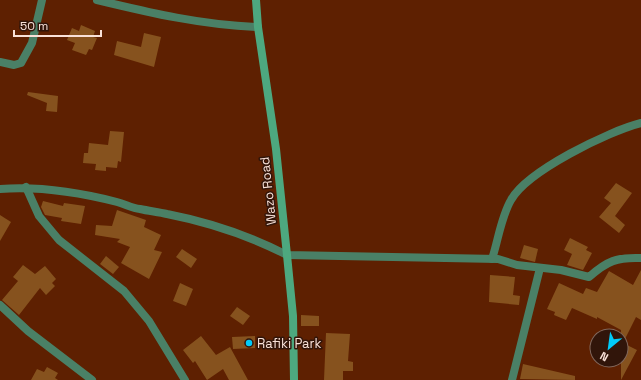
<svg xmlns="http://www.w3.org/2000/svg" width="641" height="380" font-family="'Space Grotesk',sans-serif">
<rect width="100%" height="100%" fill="#5e2001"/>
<g fill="#86521e">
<path d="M81,25L95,31L93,37L97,38L92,50L89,49L86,55L72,50L75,43L67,40L72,28L79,31Z"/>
<path d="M144,33L161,37L154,67L114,55L117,41L141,47Z"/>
<path d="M28,92L58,96L57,112L46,111L47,103L27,95Z"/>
<path d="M110,131L124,132L121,162L118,161L117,168L106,167V171L95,170L96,164L83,163L84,153H88L89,143L108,145Z"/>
<path d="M616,183L632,193L615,216L625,225L619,233L599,217L611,203L604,198Z"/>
<path d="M43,201L63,206L64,203L85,206L81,224L61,221L62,218L45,215L41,207Z"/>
<path d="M117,210L146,220L144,227L161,235L154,250L162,252L149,279L121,263L130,247L117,242L120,239L95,235L96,225L112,226Z"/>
<path d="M0,215L11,222L0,241Z"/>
<path d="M570,238L588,247L586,250L592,253L583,270L567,265L572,254L564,250Z"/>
<path d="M524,245L538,249L535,262L520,258Z"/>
<path d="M182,249L197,259L191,268L176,257Z"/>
<path d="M106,256L119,267L113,274L100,264Z"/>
<path d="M23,265L35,274L45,266L56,279L52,283L55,286L46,295L40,288L19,315L2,300L18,281L13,277Z"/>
<path d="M641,270V320L636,317L623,343L637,350L621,380V330L597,317V319L572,308L566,320L554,315L555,312L547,309L559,283L583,294L586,288L597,292L609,271L633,285Z"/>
<path d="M490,275L515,277L513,295L520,296L519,305L489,302Z"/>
<path d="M180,283L193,289L186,306L173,301Z"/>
<path d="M237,307L250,316L243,325L230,316Z"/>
<path d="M301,315L319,316V326H301Z"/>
<path d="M326,333L350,334L348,361L353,362V371H343V380H324Z"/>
<path d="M201,336L216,355L230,347L248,380H229L223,369L207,380L195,361L193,363L183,350Z"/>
<path d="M255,336V348L233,349L232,337Z"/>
<path d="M523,364L575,376V380L520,379Z"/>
<path d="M47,367L58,373L55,378L58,380H31L37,369L44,372Z"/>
</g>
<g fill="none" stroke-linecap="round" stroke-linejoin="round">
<g stroke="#4a8066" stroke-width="8">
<path d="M97,0C151,13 202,25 258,27"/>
<path d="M0,62L14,65L21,63L32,43L42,0"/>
<path d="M26,187L39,216L59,240L124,291L149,321L185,380"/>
<path d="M0,189C40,186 78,192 117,202C125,204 132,208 140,209C149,211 158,212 167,214C208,222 250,236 287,255L498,259L517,265L561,270L589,277C607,261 617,257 641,258"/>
<path d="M492,259C498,241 501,217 511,200C527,171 609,131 641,123"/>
<path d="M0,305L28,331L92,380"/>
<path d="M512,380L540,268"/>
</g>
<path stroke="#4da87f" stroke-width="8" d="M256,0L258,27L276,149L287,255L293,316L294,380"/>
</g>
<circle fill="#01cbf9" stroke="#31150a" stroke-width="1.5" cx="249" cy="343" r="4"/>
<g text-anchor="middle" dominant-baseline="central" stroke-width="3" stroke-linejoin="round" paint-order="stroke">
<g font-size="13" fill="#f9e1d8" stroke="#31150a">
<text transform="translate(268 191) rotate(-96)">Wazo Road</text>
</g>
<g font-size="13" fill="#f9e1d8" stroke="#31150a" text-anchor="start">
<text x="257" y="343">Rafiki Park</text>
</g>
</g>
<g transform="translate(609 348) rotate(209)"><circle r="19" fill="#31150a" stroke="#81675c"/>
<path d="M0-3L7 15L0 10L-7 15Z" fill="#01cbf9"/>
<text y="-6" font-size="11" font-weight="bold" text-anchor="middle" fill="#f9e1d8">N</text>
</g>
<path d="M14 30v6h87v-6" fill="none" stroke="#f9e1d8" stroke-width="2"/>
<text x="20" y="30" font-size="12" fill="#f9e1d8" stroke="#31150a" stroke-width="3" paint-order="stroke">50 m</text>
</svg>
